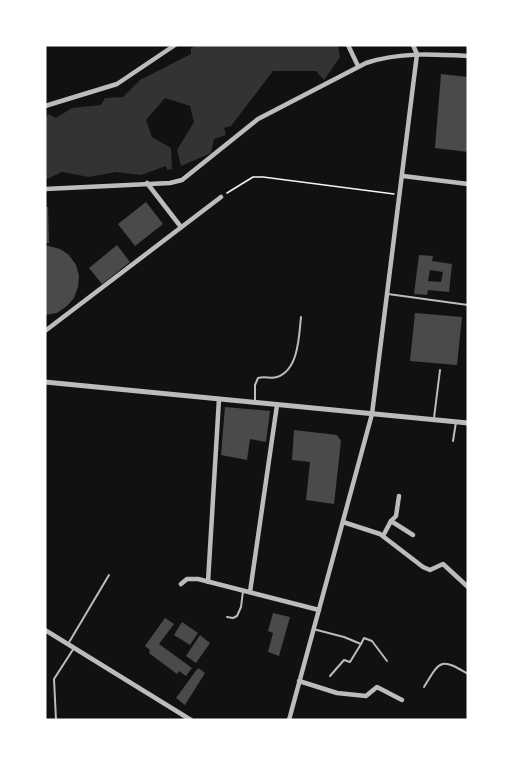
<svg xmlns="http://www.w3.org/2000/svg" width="513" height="765" font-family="'Archivo Narrow',sans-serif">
<rect width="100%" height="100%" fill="#111"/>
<path fill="#333" d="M198,45H338L340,57L324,80L316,71H273L231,126L224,128L226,135L214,139L211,153L181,166L177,150L194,122L190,106L165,98L146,120L152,137L171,148L172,169L167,170L166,166L141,175L116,172L89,177L62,172L45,180V119L48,114L56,118L72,108L101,105L105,98L123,97L140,80L191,54V48Z"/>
<g fill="#4a4a4a" fill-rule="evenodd">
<path d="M441,74L468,77V152L435,148Z"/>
<path d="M146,202L163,224L135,246L118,224Z"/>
<path d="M45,207H48L49,243H45Z"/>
<path d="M45,245L60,249L69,255L76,265L79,276L78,287L74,298L67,306L57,313L45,315Z"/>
<path d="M117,245L130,262L102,284L89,268Z"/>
<path d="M419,255L433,256L432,261L452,264L449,292L428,290L427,295L414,294ZM430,270L443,272L441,282L428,281Z"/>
<path d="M415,313L462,317L457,365L410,361Z"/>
<path d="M225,407L270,411L266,442L250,439L247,460L221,455Z"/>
<path d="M294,430L337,435L341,441L334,504L306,500L310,462L292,460Z"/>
<path d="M273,613L290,617L279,656L268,652L273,633L268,631Z"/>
<path d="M165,618L174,624L159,644L192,668L186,676L179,671L177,674L149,653L150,650L145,646Z"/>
<path d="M182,622L198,633L190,645L174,635Z"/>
<path d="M200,635L210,643L196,663L186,656Z"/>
<path d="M198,668L205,673L185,705L176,698Z"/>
</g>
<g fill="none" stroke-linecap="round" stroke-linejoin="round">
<path stroke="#f5f5f5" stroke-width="1.5" d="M227,193L253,177H263L394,194"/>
<g stroke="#bcbcbc" stroke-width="2">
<path d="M388,294L468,305"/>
<path d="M255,402V385L258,378C265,376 271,379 277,377C299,370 299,335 301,317"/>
<path d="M434,418L440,370"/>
<path d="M453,441L456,422"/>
<path d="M227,617L233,618L237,616L241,607L243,591"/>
<path d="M313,629L344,637L361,644L364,638L372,641L387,661"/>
<path d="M68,644L109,575"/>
<path d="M330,676L344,660L350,662L361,644"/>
<path d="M424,687C440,661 440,657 468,674"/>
<path d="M56,720L54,679L74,648"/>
</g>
<g stroke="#bcbcbc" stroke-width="4.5">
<path d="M348,45L358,66"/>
<path d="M45,106L117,84L175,45"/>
<path d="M403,176L468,184"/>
<path d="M147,183L181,227"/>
<path d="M45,189L170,183L182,180L258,119L366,63C399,52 434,54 468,56"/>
<path d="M45,331L221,197"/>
<path d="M391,521L396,516L399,496"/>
<path d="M343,522L380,534L423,567L430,570L443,564L468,587"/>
<path d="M383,536L391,521L413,535"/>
<path d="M208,582L219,399"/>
<path d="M181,584L187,579H198L319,610"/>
<path d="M250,592L277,405"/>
<path d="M45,630L191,720"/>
<path d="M299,681L337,693L366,696L377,687L402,700"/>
<path d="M289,720L372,414L417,54L413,45"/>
</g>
<path stroke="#bcbcbc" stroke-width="5" d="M45,382L468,423"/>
</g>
<rect width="513" height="765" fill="none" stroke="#ffffff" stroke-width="93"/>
</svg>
